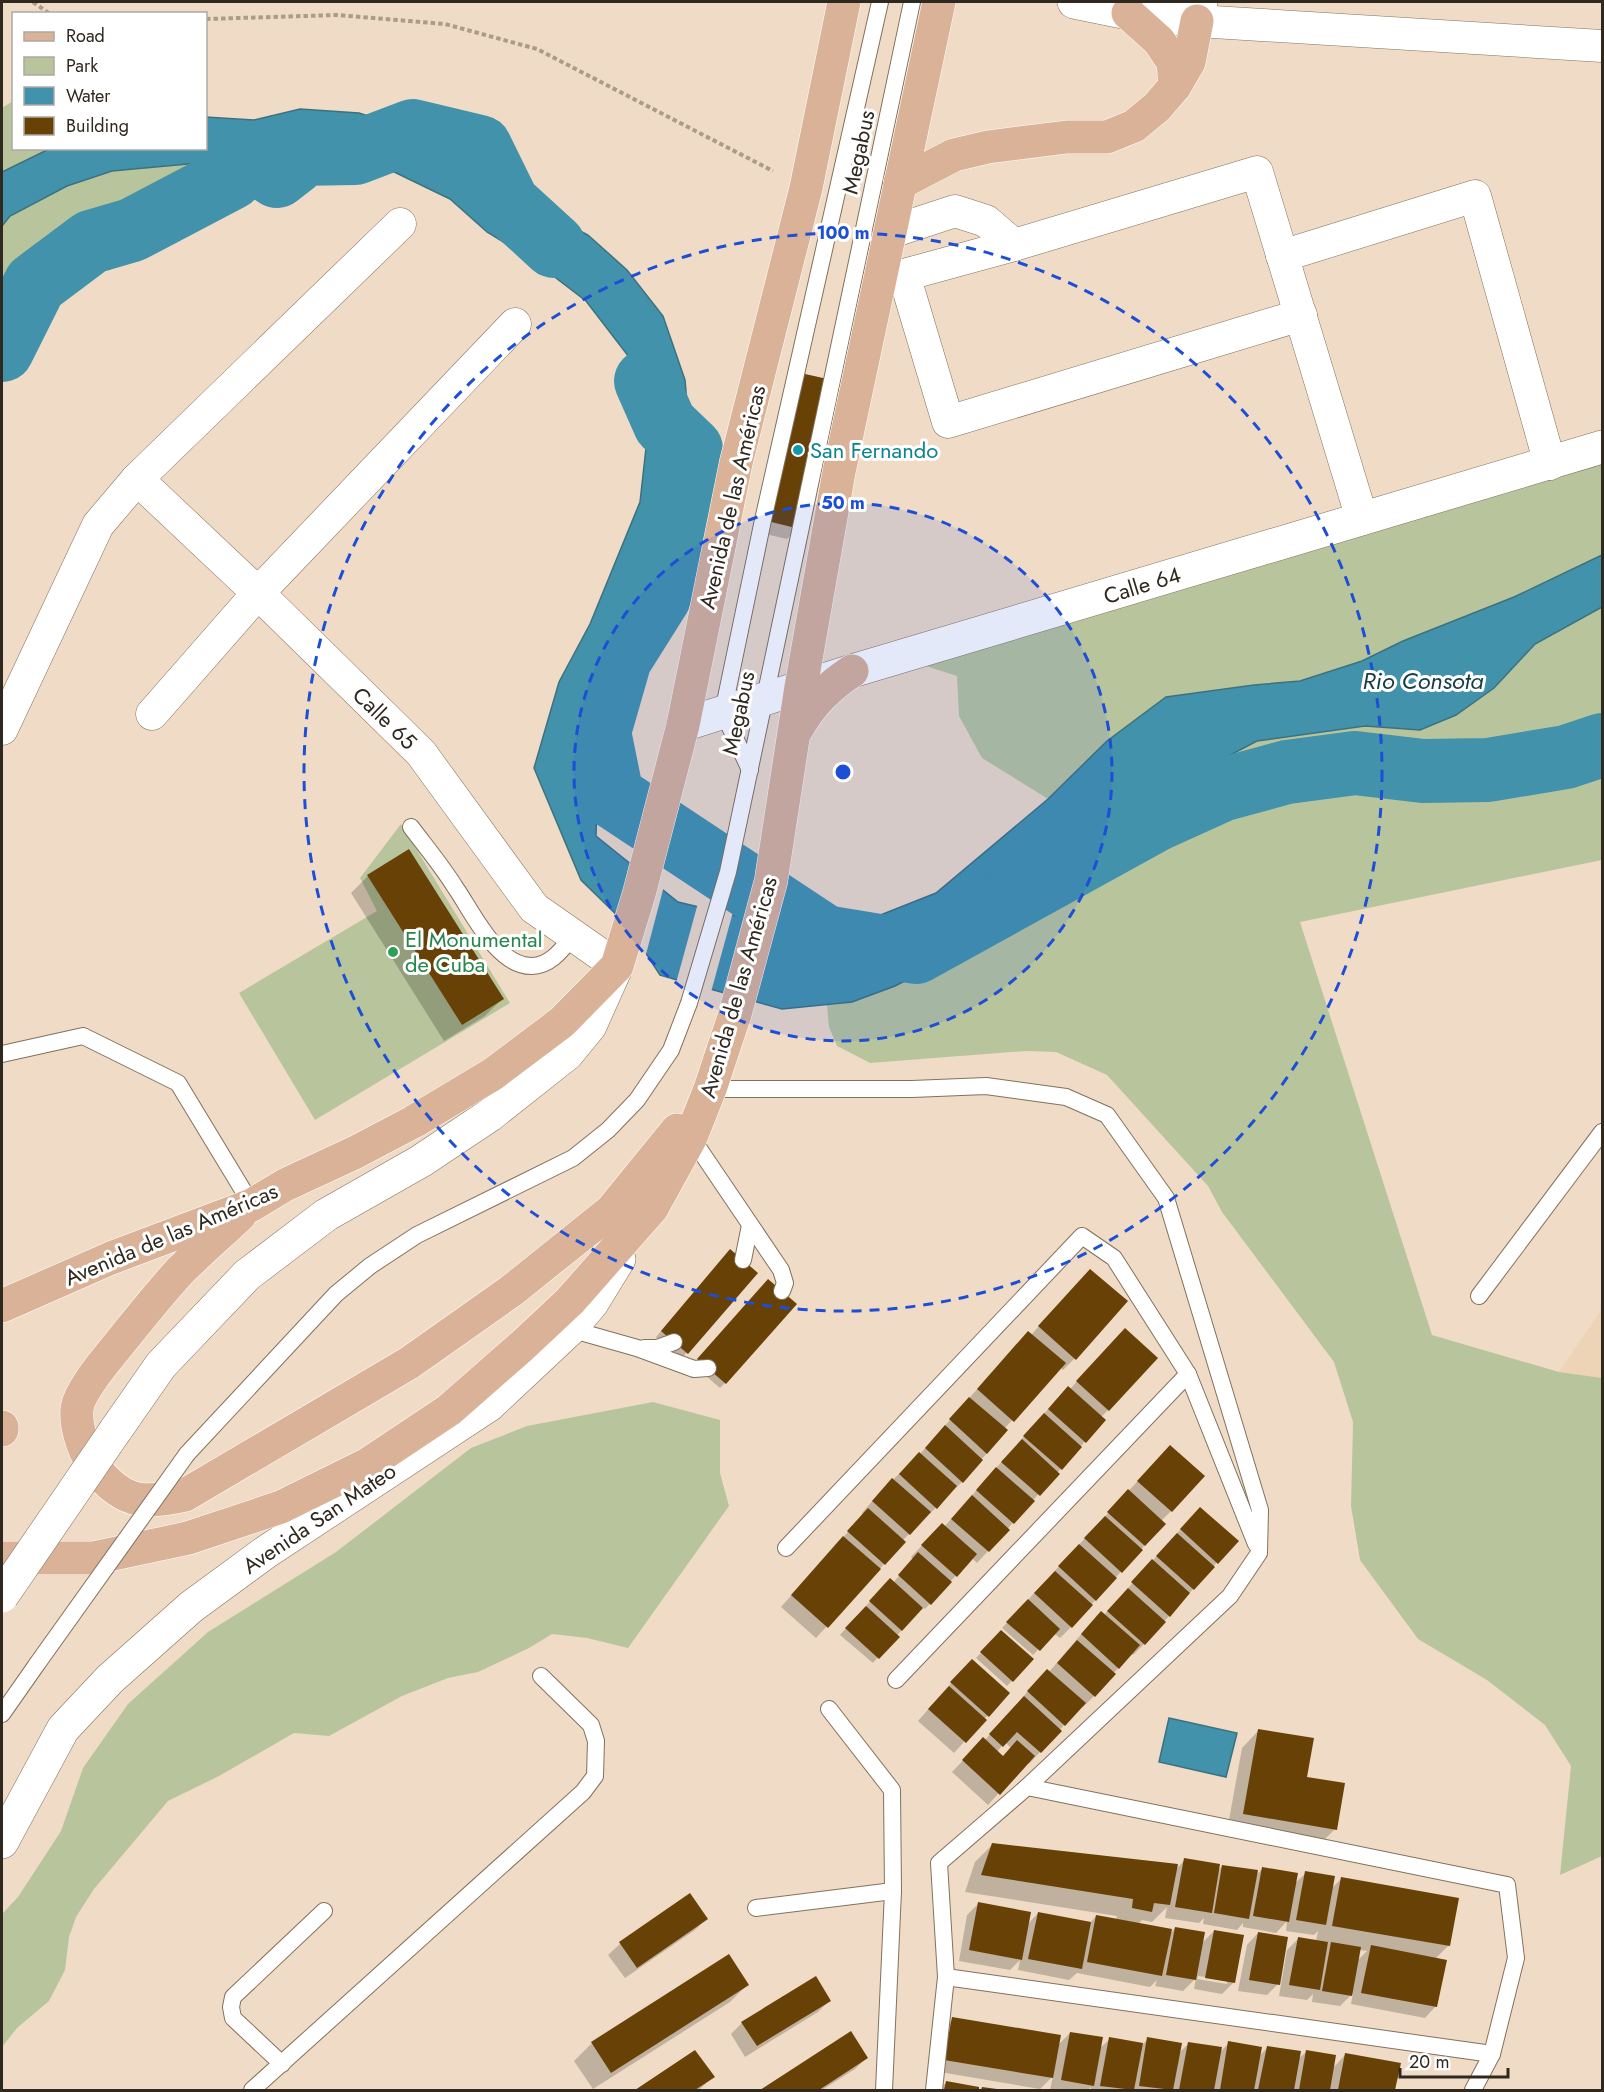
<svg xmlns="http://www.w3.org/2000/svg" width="1604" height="2092" font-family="Jost,sans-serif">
<rect width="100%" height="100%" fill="#f0dcc6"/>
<path fill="#edd4b7" d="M1602,1309V1378L1559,1372Z"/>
<g fill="#b8c59c">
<path d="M13,101L14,148L49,149L2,172V108Z"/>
<path d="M296,154L295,162L262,189L231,199L169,209L132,230L96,215L60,232L29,256L2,292V226L10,216L67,186L112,171Z"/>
<path d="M1602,447V555L1514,597L1403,641L1362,661L1300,681L1254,685L1166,697L1107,741L1048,799L982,758L959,716L957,676L901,658Z"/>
<path d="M1602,607V860L1300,922L1432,1335L1559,1372L1602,1378V1856L1560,1875L1571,1766L1545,1725L1487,1680L1418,1639L1360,1560L1351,1506L1353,1422L1334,1362L1222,1212L1208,1186L1107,1075L1056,1052L1026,1051L870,1063L837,1046L829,1027L827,1005L852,1002L895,986L975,945L1034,887L1131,807L1257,741L1365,726L1420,730L1494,688L1535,644Z"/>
<path d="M401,824L510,1003L315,1120L239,993L377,911L360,878Z"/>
<path d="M653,1402L720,1420V1473L729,1506L628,1648L587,1638L552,1634L529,1648L478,1672L448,1678L402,1696L329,1736L294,1733L219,1776L168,1801L94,1889L76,1917L69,1937L65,1970L49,2001L17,2028L2,2047V1914L18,1897L61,1831L83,1768L128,1704L208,1632L336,1552L471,1448L527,1426Z"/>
</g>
<g fill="#4192aa" stroke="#3c7280" stroke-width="1.5">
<path d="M300,109L359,113L413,131L454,152L544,211L588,235L627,270L663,316L685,380L691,449L690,478L659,597L620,658L599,732L596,836L678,902L825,937L936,893L1048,799L1107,741L1166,697L1254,685L1300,681L1362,661L1403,641L1514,597L1602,555V607L1535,644L1494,688L1456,715L1420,730L1365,726L1257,741L1131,807L1034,887L975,945L895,986L852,1002L782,1009L660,975L629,927L581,880L534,768L559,682L590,624L640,502L650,412L639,370L586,301L531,259L487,232L450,199L355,153L296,154L112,171L67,186L10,216L2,226V172L49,149L206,148V117L254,120Z"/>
<path d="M1169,1718L1237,1733L1226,1777L1159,1762Z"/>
</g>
<g fill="#f0dcc6">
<path d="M632,861L664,886L645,958L627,929Z"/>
<path d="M698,903L733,912L711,992L676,983Z"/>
</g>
<g fill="#0003" fill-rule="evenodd">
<path d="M796,373L799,528L787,539L752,531L785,384Z"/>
<path d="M368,876L502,999L485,1016L444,1041L351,893Z"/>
<path d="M725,1256L756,1273L682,1358L656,1337Z"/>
<path d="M1079,1282L1126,1302L1074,1359L1063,1370L1060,1367L1004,1429L1006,1431L962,1482L902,1541L884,1564L816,1638L781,1607L863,1515L862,1513L881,1491L920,1454L1017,1344L1031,1335Z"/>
<path d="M763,1287L725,1383L720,1388L693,1365Z"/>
<path d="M1114,1341L1108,1410L1101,1417L1104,1420L988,1551L977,1563L972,1558L925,1609L922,1607L873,1663L840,1635L885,1585L893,1583L913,1559L911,1557L931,1536L944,1527L1057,1399L1070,1389Z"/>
<path d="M1159,1458L1171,1511L1161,1521L1164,1524L1071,1627L1060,1638L1054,1633L1033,1655L1002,1628Z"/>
<path d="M1189,1520L1236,1541L1144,1644L1133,1655L1131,1653L1094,1696L1083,1707L1081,1706L1040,1752L1029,1764L1027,1762L988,1805L952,1772L972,1751L984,1741L1036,1682L1049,1672L1090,1624L1104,1615ZM1005,1742L1011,1748L1003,1757L997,1752Z"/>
<path d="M1001,1632L1032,1659L1007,1686L976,1658Z"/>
<path d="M960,1673L1007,1694L954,1753L918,1721Z"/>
<path d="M1259,1730L1335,1829L1318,1846L1227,1831L1242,1748Z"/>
<path d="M992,1845L1176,1869L1185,1860L1218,1871L1222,1866L1256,1875L1262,1869L1294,1884L1306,1873L1331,1889L1342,1878L1449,1945L1435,1959L1436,2006L1425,2018L1351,2004L1353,1993L1340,2006L1312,2002L1313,1994L1307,2000L1279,1996L1287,1950L1299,1938L1316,1941L1318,1931L1314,1935L1286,1931L1287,1921L1276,1933L1243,1927V1923L1237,1930L1203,1924L1204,1918L1199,1923L1165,1918L1167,1907L1152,1922L1142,1920L1138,1924L1169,1935L1175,1928L1201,1944L1214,1931L1233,1983L1222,1994L1194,1989L1196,1978L1183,1991L1155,1986L1157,1980L1150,1987L1077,1973L1069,1980L1018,1970L1020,1960L1010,1970L959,1961L967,1915L978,1904L1028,1924L1038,1913L1090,1923L1096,1916L1116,1920L1117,1916L965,1892L975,1862ZM1359,1950L1367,1951L1357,1961ZM1198,1976L1227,1980V1984L1197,1979Z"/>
<path d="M690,1895L706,1919L695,1930L625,1978L608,1955L620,1944Z"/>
<path d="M1258,1933L1278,1984L1267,1995L1238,1991L1247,1945Z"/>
<path d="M729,1956L747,1985L730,2002L593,2089L574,2061L591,2044Z"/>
<path d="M829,2001L818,2012L745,2057L731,2034L742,2023Z"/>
<path d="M953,2019L1057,2046L1070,2033L1099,2049L1110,2039L1143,2044L1148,2039L1178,2054L1189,2043L1220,2052L1229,2043L1259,2056L1267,2048L1297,2060L1306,2052L1332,2069L1345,2055L1399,2065L1394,2090H1091V2087L1088,2090H1050L1053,2076L1040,2089L934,2071L941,2030Z"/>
<path d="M851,2033L867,2057L855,2069L822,2090H763Z"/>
<path d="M695,2052L713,2077L701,2088L698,2090H638Z"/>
<path d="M946,2083L978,2088L977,2090H938Z"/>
</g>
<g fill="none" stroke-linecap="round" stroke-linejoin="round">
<g stroke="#4192aa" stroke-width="64">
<path d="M2,350L35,284L91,242L132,230L231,178L249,158L277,176L295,162L296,154L355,153L413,131L480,147L508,204L554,246"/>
<path d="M646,381L665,424L691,449L690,478L680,544L659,597L620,659L599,732L612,796L825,937L916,952L1157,819L1221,790L1287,772L1355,763L1423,771L1488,770L1566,757L1602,745"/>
</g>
</g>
<g fill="#674105">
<path d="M796,372L832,380L800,529L763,520Z"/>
<path d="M409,849L504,999L462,1025L367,875Z"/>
<path d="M730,1249L758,1273L688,1354L661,1331Z"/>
<path d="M1090,1269L1128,1301L1076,1360L1038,1326Z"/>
<path d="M768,1279L797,1304L726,1384L697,1359Z"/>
<path d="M1125,1328L1158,1358L1109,1411L1076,1381Z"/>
<path d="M1028,1331L1066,1363L1014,1422L977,1389Z"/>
<path d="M1068,1386L1106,1420L1086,1443L1048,1409Z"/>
<path d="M969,1397L1008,1430L987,1454L949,1419Z"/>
<path d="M1044,1413L1082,1447L1062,1470L1023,1436Z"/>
<path d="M945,1425L983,1460L963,1483L925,1448Z"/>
<path d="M1022,1439L1060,1474L1040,1496L1001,1462Z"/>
<path d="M1170,1445L1205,1476L1172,1512L1137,1481Z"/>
<path d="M919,1452L957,1486L937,1509L899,1474Z"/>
<path d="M996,1467L1035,1501L1014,1524L976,1490Z"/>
<path d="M892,1478L931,1512L910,1535L872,1501Z"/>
<path d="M1128,1489L1166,1524L1145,1546L1107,1512Z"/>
<path d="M972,1495L1010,1530L989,1552L951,1519Z"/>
<path d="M1200,1507L1239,1541L1218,1564L1180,1529Z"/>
<path d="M868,1508L906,1542L885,1565L847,1531Z"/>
<path d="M1105,1516L1143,1550L1122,1573L1084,1538Z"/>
<path d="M942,1523L977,1554L957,1577L921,1545Z"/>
<path d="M1177,1533L1215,1567L1194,1590L1156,1556Z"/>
<path d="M843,1536L881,1569L828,1628L791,1595Z"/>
<path d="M1079,1544L1117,1578L1096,1601L1058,1566Z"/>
<path d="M918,1552L952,1582L931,1605L898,1575Z"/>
<path d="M1152,1559L1190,1593L1170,1617L1131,1582Z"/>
<path d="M1055,1571L1093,1605L1072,1628L1034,1593Z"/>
<path d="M890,1578L923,1608L902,1631L869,1601Z"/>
<path d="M1128,1588L1166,1622L1145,1645L1107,1611Z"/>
<path d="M1028,1599L1060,1629L1040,1651L1006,1622Z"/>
<path d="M866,1606L900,1637L879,1659L845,1628Z"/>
<path d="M1101,1611L1140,1645L1119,1669L1081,1634Z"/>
<path d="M1001,1630L1034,1659L1013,1682L980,1652Z"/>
<path d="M1077,1640L1116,1674L1095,1697L1057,1663Z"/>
<path d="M972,1659L1010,1693L989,1717L950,1682Z"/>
<path d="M1047,1669L1086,1703L1065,1726L1027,1691Z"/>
<path d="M949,1686L987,1720L966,1743L928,1709Z"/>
<path d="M1024,1696L1062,1731L1041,1753L1017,1732L1003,1747L989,1734Z"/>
<path d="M1258,1729L1314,1738L1307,1777L1345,1783L1337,1830L1243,1814Z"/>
<path d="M983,1737L1003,1756L1017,1740L1035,1756L1000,1795L962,1760Z"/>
<path d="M992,1843L1178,1864L1170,1905L1154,1903L1152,1912L1132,1908L1133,1899L981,1875Z"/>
<path d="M1184,1858L1220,1864L1212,1913L1175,1907Z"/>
<path d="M1222,1865L1258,1870L1249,1919L1214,1913Z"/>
<path d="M1262,1867L1298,1873L1289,1922L1253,1916Z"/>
<path d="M1305,1871L1335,1876L1326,1925L1296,1920Z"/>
<path d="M1341,1877L1459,1898L1450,1946L1332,1926Z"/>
<path d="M690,1893L708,1919L637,1968L619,1942Z"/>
<path d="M978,1902L1031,1912L1022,1960L969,1950Z"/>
<path d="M1038,1912L1091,1922L1082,1969L1028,1959Z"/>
<path d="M1096,1915L1172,1929L1162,1976L1087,1962Z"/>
<path d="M1175,1927L1205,1932L1196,1980L1166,1975Z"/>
<path d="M1214,1930L1244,1935L1235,1983L1205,1978Z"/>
<path d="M1258,1932L1288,1937L1280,1985L1249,1980Z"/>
<path d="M1298,1937L1328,1942L1320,1990L1289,1985Z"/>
<path d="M1331,1942L1361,1947L1352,1996L1322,1991Z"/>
<path d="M1371,1945L1447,1960L1437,2007L1361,1993Z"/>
<path d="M729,1954L749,1985L611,2073L591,2042Z"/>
<path d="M816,1976L831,2001L757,2046L741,2022Z"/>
<path d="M952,2017L1061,2035L1053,2078L944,2060Z"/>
<path d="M851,2031L868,2058L819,2090H760Z"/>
<path d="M1070,2032L1103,2037L1094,2086L1061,2080Z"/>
<path d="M1109,2037L1143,2043L1134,2090L1100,2086Z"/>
<path d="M1147,2037L1182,2043L1173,2090L1139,2086Z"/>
<path d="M1228,2041L1262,2047L1254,2090H1220Z"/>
<path d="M1188,2042L1222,2047L1214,2090H1179Z"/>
<path d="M1267,2046L1301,2051L1294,2090H1258Z"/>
<path d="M695,2050L715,2077L695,2090H635Z"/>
<path d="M1306,2050L1336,2055L1330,2090H1299Z"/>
<path d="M1345,2053L1401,2063L1395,2090H1338Z"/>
<path d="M946,2081L979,2087V2090H944Z"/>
<path d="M982,2087L997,2089V2090H981Z"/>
</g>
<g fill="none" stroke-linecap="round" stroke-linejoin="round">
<defs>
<g id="lane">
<path d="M750,770L723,712L763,520L880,2"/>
<path d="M411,827C426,847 442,866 455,887C472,911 497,967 532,966C551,966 563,948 574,935"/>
<path d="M2,1054L83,1036L178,1083L252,1205"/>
<path d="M710,1089H912L986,1086L1066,1097L1107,1115L1166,1198L1260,1510L1259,1553L1230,1596L1027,1787L939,1863L946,1977L934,2090"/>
<path d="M691,1137L781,1270L785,1283L782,1291"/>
<path d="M743,1260L750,1225"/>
<path d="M1479,1296L1602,1132"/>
<path d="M570,1329L637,1348L694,1369L708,1368"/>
<path d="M644,1348H657L674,1342"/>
<path d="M187,1454L336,1294L370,1266L417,1235L573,1158L608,1130L637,1100L671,1050L689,1003L728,872L912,2"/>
<path d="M786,1548L1082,1236L1114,1258L1188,1374"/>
<path d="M896,1680L1188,1374L1256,1544"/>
<path d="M829,1709L892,1790L893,1891L884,2090"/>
<path d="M2,1714L37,1664"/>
<path d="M1027,1787L1507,1885L1516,1958L1492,2054L1473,2090"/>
<path d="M756,1908L893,1891"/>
<path d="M946,1977L1492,2054"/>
<path d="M282,2064L233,2018L231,2007L233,1997L324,1911"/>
<path d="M252,2090L583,1792L595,1776L596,1741L591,1725L541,1676"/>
</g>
<g id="street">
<path d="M1197,21L1602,46"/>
<path d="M891,232L955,211L986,221L1014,245L1257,172L1362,519"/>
<path d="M1014,245L904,275L948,422L1301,315"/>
<path d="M1282,256L1475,196L1550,464"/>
<path d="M137,479L258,593L421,753L534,908L617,966"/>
<path d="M152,714L258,593L515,324"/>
<path d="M2,729L98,525L137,479L400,224"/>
</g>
<g id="secondary">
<path d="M1074,2L1128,13L1197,21L1201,2"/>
<path d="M683,725L852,671L1602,447"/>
<path d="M115,1431L161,1365L247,1275L326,1215L421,1161L490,1115L567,1054L590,1026L615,970"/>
<path d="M2,1842L63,1729L110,1679L191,1607L266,1552L489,1405L570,1329L592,1303L619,1259"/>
</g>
<g id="primary">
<path d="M1128,13L1159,41L1173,62L1175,86"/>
<path d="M900,183L954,155L988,147L1067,137H1107L1134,126L1157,107L1175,86L1189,62L1197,21"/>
<path d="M797,729C811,704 828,687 852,671"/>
<path d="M240,1215C220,1234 199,1252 180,1271C155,1298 133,1327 110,1355C100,1367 78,1395 77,1409C75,1429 86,1458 99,1473C127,1505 146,1503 185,1495L409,1363L511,1291L611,1211L677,1130"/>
<path d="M2,1306L111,1258L252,1205L285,1185L356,1152L413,1122L493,1074L562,1022L617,966L639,894L683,725L736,463L806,188L844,2"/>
<path d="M2,1427V1430"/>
<path d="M2,1558H94L188,1538L281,1507L368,1464L449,1410L522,1346L570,1301L652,1208L691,1137L710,1089L735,1014L771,881L801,687L839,472L939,2"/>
</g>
</defs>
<use href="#lane" stroke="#83715d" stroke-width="18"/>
<use href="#street" stroke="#83715d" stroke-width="33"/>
<use href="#secondary" stroke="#83715d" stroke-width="34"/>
<use href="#primary" stroke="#fff" stroke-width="34"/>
<g stroke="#ab9c8a" stroke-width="4" stroke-dasharray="4.5 3" stroke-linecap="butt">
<path d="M33,2L50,14"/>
<path d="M206,19L337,15L445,24L537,49L773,171"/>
</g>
<use href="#lane" stroke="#fff" stroke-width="16"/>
<use href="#street" stroke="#fff" stroke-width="32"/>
<use href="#secondary" stroke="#fff" stroke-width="33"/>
<use href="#primary" stroke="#d9b298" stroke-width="33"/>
<defs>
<path id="lane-bridge" d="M37,1664L187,1454"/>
<path id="secondary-bridge" d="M2,1596L115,1431"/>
</defs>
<use href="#lane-bridge" stroke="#83715d" stroke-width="18" stroke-linecap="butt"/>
<use href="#secondary-bridge" stroke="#83715d" stroke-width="34" stroke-linecap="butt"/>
<use href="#lane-bridge" stroke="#fff" stroke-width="16"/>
<use href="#secondary-bridge" stroke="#fff" stroke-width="33"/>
</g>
<circle cx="843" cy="772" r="269" fill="#1d4ed8" fill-opacity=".12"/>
<g fill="none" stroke="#1d4ed8" stroke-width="3" stroke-dasharray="10 8">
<circle cx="843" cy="772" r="269"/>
<circle cx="843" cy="772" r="539"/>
</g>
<circle fill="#0f9aa8" stroke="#fff" stroke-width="2" cx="798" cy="450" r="6"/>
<circle fill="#2e9e5b" stroke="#fff" stroke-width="2" cx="393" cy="952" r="6"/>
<g text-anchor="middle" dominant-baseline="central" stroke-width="6" stroke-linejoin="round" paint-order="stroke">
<g font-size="22" fill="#2f281f" stroke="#fff">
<text transform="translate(858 152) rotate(-78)">Megabus</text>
<text transform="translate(732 497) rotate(-77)">Avenida de las Américas</text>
<text transform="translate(1142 585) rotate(-17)">Calle 64</text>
<text transform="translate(738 713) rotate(-78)">Megabus</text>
<text transform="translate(385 718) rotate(44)">Calle 65</text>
<text transform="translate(738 987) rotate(-74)">Avenida de las Américas</text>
<text transform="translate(171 1234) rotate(-23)">Avenida de las Américas</text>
<text transform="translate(319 1518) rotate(-34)">Avenida San Mateo</text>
</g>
<g font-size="22" fill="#0d838f" stroke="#fff" text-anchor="start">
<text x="810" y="450">San Fernando</text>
</g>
<g font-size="22" fill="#27864d" stroke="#fff" text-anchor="start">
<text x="405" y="939">El Monumental<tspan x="405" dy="25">de Cuba</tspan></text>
</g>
<g font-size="24" font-style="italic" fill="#163c46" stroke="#fff">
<text x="1423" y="680">Rio Consota</text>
</g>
</g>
<circle cx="843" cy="772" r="9" fill="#1d4ed8" stroke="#fff" stroke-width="3"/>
<g font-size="18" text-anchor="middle" font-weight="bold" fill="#1d4ed8" stroke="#fff" stroke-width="6" stroke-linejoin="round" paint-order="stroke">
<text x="843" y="239">100 m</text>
<text x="843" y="509">50 m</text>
</g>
<rect width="1604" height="2092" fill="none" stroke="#2f281f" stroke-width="6"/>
<rect x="12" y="12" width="195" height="138" fill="#ffffff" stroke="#aca9a5" stroke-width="1.5"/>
<rect x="24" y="32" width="30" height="9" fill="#d9b298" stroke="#aca9a5" stroke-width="1.5"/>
<text x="66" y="42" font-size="18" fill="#2f281f">Road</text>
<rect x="24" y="57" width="30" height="18" fill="#b8c59c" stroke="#aca9a5" stroke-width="1.5"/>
<text x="66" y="72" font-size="18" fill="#2f281f">Park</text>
<rect x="24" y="87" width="30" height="18" fill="#4192aa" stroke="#aca9a5" stroke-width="1.5"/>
<text x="66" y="102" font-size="18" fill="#2f281f">Water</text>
<rect x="24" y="117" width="30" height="18" fill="#674105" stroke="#aca9a5" stroke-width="1.5"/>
<text x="66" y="132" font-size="18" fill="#2f281f">Building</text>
<path d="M1400 2068v9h108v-9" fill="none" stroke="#2f281f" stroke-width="3"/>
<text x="1409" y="2068" font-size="18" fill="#2f281f" stroke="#ffffff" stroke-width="4.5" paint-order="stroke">20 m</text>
</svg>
